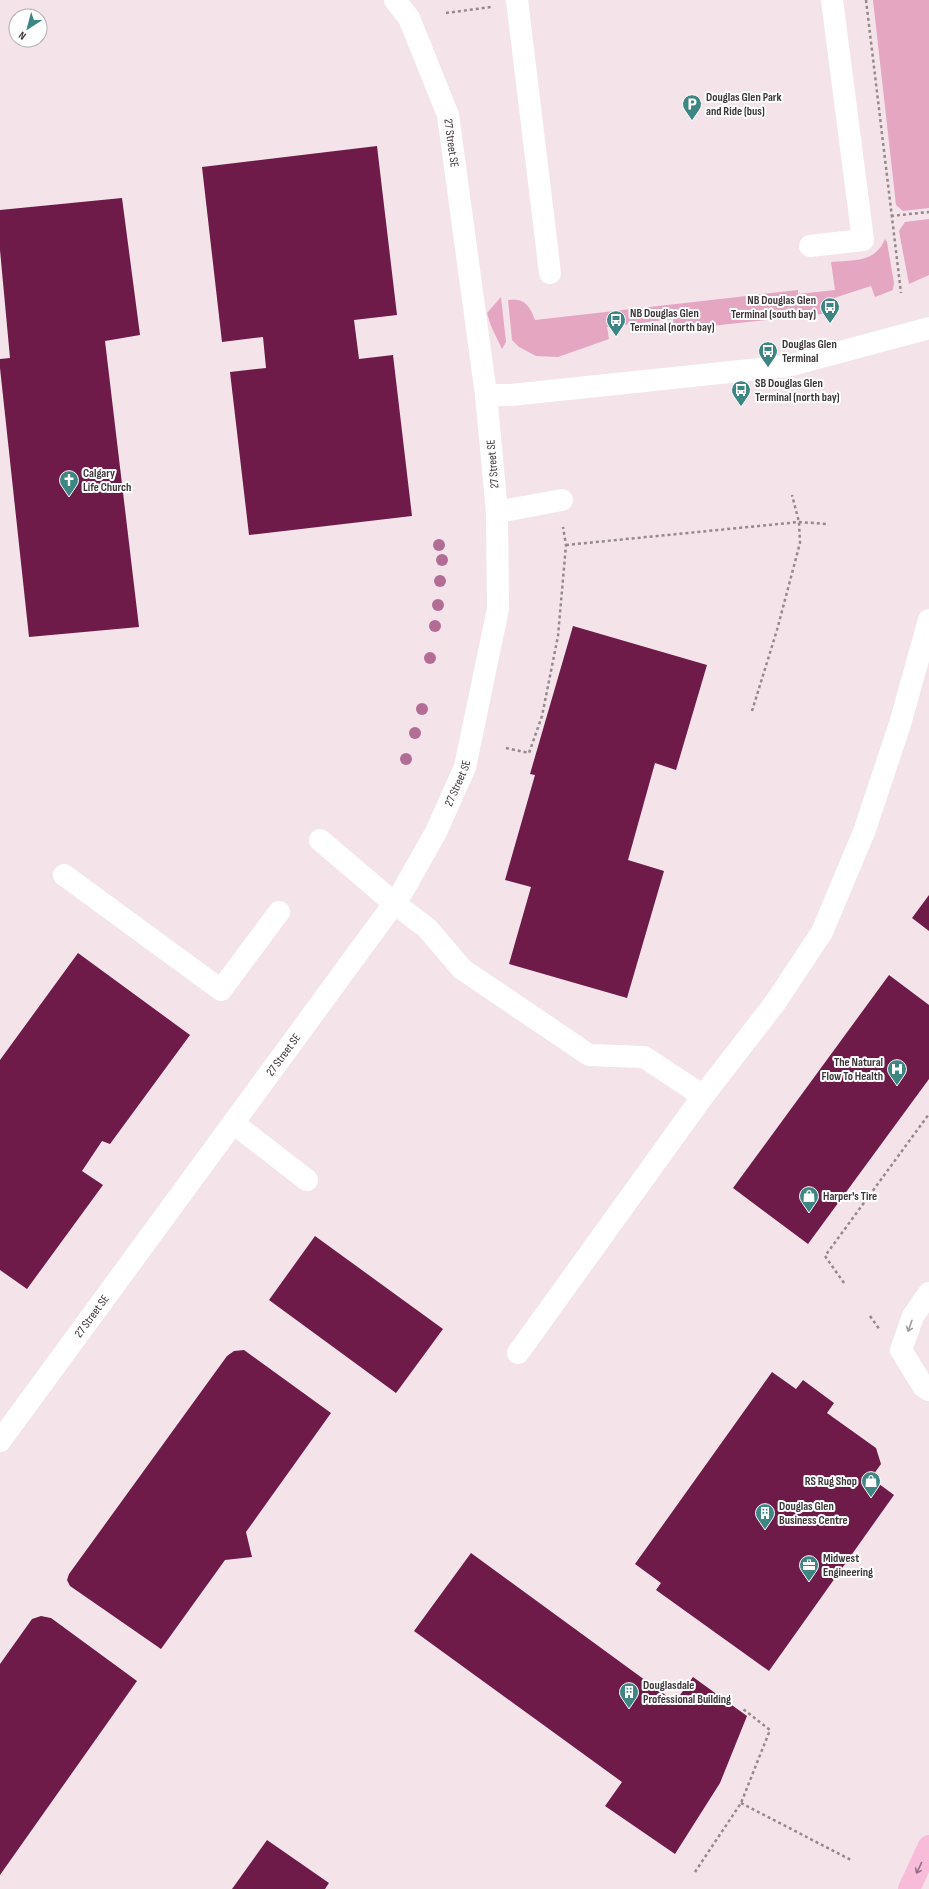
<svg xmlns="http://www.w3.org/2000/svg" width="929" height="1889" font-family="'Sofia Sans Condensed',sans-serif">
<rect width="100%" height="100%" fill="#f4e4ea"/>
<g fill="#e5a6c2">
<path d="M873,0H929V208L903,211L896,205Z"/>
<path d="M929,219V275L909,284L899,231L905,222Z"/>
<path d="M885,239L887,242L894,283L893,290L875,297L871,286L834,298L837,308L822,314L674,330L673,319L607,327L609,339L558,357L536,356L519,347L512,340L508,300C524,297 530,306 535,320L798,290V294L835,290L831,262C854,260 875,263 885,239Z"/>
<path d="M501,297L506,342L502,349L491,326L487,313Z"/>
</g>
<g fill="#6e1b49">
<path d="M377,146L397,315L354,320L359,359L393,355L412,516L249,535L230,372L266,368L263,337L222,342L202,167Z"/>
<path d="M122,198L140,335L105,341L139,627L29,637L0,368V359L10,358L0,250V210Z"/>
<path d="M573,626L707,665L676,770L655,763L628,860L664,871L627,998L509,964L531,887L505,880L535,775L530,774Z"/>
<path d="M929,895V931L912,918Z"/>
<path d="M78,953L190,1035L110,1144L102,1141L82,1171L103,1185L27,1289L0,1270V1060Z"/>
<path d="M889,975L929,1005V1079L808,1244L733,1188Z"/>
<path d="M315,1236L443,1329L396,1393L269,1300Z"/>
<path d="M244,1350L331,1413L246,1532L252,1557L225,1560L161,1649L70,1586L67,1580L69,1574L227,1356L234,1351Z"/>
<path d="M772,1372L796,1389L803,1380L834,1403L827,1413L876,1448L881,1464L871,1478L894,1495L769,1671L656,1590L661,1583L635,1564Z"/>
<path d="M471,1553L675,1702L693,1677L747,1716L720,1783L675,1854L605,1806L622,1782L414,1631Z"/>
<path d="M41,1616L51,1618L137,1681L0,1875V1664L32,1619Z"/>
<path d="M267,1840L329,1883L325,1889H232Z"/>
</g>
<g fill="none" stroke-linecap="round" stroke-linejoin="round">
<g stroke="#94898d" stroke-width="2.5" stroke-dasharray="3 3" stroke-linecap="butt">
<path d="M866,0L901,293"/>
<path d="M446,13L491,7"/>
<path d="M891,216L929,212"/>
<path d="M566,545L799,522L827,524"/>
<path d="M752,711L777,630L800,543L799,522L792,495"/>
<path d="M506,748L529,753L542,716L558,636L566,545L563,527"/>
<path d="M844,1283L825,1256L929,1114"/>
<path d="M870,1316L880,1330"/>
<path d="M741,1803L851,1860"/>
<path d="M695,1872L741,1803L770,1730L743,1709"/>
</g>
<g stroke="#fff" stroke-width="22">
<path d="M517,0L550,273"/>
<path d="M810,246L863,240L832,0"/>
<path d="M486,395H511L788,366L929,328"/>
<path d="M497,512L562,500"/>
<path d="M320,840L394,903L427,928L462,969L589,1055L644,1057L703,1096"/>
<path d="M64,875L221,990L279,912"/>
<path d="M233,1123L307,1180"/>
<path d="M929,1293L913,1316L901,1350L923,1386L929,1390"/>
<path d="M518,1353L703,1096L775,1003L822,932L864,832L900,724L929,620"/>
<path id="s1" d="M0,1441L401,894L436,832L465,767L498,609L497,512L486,395L448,115L409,18L395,0"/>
</g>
<path stroke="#f8bbd8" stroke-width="22" d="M909,1889L929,1846"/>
</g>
<g fill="#b36d95">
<circle cx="439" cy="545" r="6"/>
<circle cx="442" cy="560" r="6"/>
<circle cx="440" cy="581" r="6"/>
<circle cx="438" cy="605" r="6"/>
<circle cx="435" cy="626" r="6"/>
<circle cx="430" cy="658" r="6"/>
<circle cx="422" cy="709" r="6"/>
<circle cx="415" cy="733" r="6"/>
<circle cx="406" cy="759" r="6"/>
</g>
<defs><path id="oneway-shaft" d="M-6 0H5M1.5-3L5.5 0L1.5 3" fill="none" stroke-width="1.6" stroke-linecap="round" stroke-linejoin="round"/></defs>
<use stroke="#9e9b9c" href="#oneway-shaft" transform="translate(910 1326) rotate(109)"/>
<use stroke="#917281" href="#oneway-shaft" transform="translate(919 1868) rotate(115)"/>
<defs>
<symbol id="parking-pin" viewBox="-11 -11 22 30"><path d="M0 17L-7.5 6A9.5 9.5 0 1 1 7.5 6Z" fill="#3e8683" stroke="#fff"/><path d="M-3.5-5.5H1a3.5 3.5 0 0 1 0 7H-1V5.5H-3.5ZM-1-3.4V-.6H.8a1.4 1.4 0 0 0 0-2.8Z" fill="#fff"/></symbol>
<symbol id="bus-pin" viewBox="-11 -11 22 30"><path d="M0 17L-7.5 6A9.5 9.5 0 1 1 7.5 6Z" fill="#3e8683" stroke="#fff"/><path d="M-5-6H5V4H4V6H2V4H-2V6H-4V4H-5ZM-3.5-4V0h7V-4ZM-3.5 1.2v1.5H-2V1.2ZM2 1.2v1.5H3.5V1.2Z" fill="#fff"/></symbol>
<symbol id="church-pin" viewBox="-11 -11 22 30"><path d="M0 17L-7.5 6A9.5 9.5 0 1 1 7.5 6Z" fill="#3e8683" stroke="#fff"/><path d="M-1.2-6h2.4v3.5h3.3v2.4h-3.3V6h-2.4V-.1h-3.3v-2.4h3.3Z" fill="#fff"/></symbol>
<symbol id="hospital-pin" viewBox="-11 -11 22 30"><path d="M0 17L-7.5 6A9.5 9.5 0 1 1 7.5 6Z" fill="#3e8683" stroke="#fff"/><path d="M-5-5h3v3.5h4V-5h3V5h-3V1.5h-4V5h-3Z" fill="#fff"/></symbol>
<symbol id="shop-pin" viewBox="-11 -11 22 30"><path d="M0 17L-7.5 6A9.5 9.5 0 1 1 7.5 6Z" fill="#3e8683" stroke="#fff"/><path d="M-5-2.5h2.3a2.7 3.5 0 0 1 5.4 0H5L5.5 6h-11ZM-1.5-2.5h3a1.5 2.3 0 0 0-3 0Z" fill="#fff"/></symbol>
<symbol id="building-pin" viewBox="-11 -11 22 30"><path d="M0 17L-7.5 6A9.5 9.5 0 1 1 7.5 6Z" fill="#3e8683" stroke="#fff"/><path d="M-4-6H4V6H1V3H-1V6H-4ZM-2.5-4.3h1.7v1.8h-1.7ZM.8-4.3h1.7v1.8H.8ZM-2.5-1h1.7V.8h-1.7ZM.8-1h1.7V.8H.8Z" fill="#fff"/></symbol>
<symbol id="office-pin" viewBox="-11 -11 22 30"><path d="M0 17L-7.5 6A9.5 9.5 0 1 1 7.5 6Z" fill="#3e8683" stroke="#fff"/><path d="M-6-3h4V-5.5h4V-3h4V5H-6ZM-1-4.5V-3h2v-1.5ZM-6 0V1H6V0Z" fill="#fff"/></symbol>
</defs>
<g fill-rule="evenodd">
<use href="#parking-pin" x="681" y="93" width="22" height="30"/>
<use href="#bus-pin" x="819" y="296" width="22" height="30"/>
<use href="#bus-pin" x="605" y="309" width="22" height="30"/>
<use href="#bus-pin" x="757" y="340" width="22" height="30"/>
<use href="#bus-pin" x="730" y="379" width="22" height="30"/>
<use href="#church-pin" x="58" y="469" width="22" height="30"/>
<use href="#hospital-pin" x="886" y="1058" width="22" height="30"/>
<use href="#shop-pin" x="798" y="1185" width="22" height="30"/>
<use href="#shop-pin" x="860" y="1470" width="22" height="30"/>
<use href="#building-pin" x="754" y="1502" width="22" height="30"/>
<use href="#office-pin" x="798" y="1554" width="22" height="30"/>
<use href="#building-pin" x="618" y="1681" width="22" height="30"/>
</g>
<g text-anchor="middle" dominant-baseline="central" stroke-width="4" stroke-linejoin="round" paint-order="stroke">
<g font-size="12" font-weight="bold" fill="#3d373a" stroke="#fff" text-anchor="start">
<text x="706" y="97">Douglas Glen Park<tspan x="706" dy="14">and Ride (bus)</tspan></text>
<text x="816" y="300" text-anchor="end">NB Douglas Glen<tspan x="816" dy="14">Terminal (south bay)</tspan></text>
<text x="630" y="313">NB Douglas Glen<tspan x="630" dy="14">Terminal (north bay)</tspan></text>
<text x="782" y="344">Douglas Glen<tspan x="782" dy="14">Terminal</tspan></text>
<text x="755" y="383">SB Douglas Glen<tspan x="755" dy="14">Terminal (north bay)</tspan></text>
<text x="83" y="473">Calgary<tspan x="83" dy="14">Life Church</tspan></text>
<text x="883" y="1062" text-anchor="end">The Natural<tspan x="883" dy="14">Flow To Health</tspan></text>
<text x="823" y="1196">Harper's Tire</text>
<text x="857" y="1481" text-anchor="end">RS Rug Shop</text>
<text x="779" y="1506">Douglas Glen<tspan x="779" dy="14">Business Centre</tspan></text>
<text x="823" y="1558">Midwest<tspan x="823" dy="14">Engineering</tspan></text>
<text x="643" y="1685">Douglasdale<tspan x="643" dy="14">Professional Building</tspan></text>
</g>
<g font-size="12" fill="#3d373a" stroke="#fff">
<text transform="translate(451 143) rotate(82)">27 Street SE</text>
<text transform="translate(493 464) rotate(-95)">27 Street SE</text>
<text stroke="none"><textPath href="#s1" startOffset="803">27 Street SE</textPath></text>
<text stroke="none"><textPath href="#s1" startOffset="479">27 Street SE</textPath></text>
<text stroke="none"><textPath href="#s1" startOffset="155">27 Street SE</textPath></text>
</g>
</g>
<g transform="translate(28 28) rotate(216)"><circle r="19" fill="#ffffff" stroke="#b1afb0"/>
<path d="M0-3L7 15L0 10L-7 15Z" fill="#3e8683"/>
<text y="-6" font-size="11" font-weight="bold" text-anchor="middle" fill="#3d373a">N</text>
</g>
</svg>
